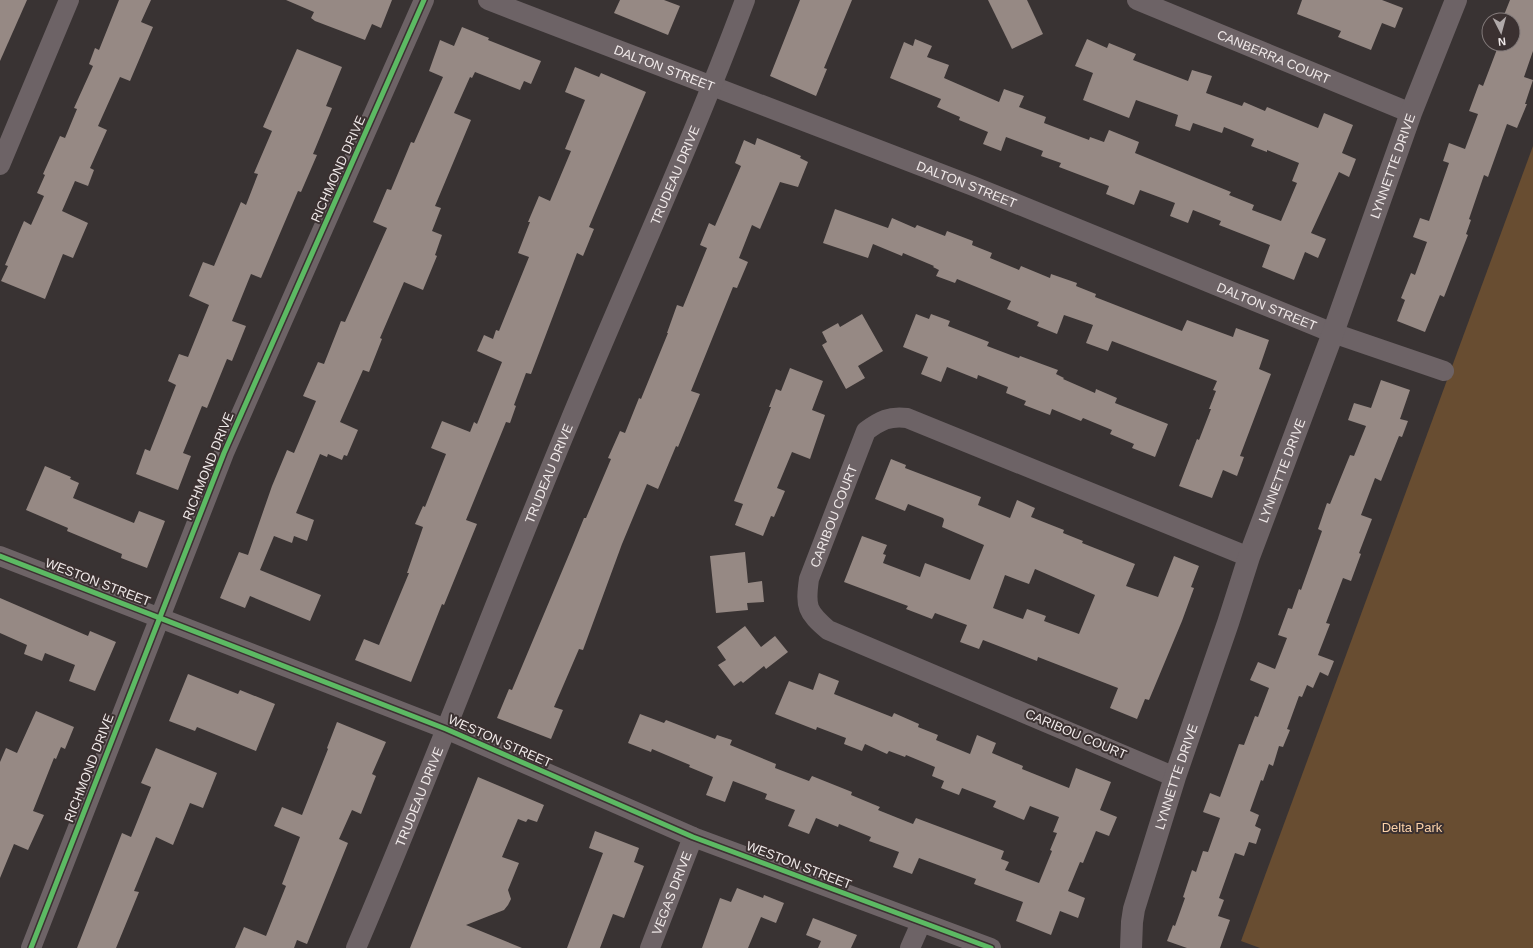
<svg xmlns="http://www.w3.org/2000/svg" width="1533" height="948" font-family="Helvetica,sans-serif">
<rect width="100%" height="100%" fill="#393333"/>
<path fill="#684d31" d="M1533,146V948H1260L1241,941Z"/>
<g fill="#968984" fill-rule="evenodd">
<path d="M0,0H27L0,61Z"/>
<path d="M119,0H151L141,22L153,27L130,81L120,77L98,126L107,130L90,168L94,170L88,186L75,181L62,211L88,223L73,258L63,254L45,299L1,281L8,266L5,265L24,221L31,225L44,196L37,193L45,175L43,174L60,136L65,138L77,109L74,108L93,66L89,64L95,48L99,50Z"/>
<path d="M286,0H392L381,28L372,24L365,40L315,21L311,18L314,12Z"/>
<path d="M620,0H664L680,6L668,35L614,13Z"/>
<path d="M800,0H852L824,68L827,69L816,96L770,76Z"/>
<path d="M988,0H1027L1043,34L1012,49Z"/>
<path d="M1302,0H1382L1403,8L1395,28L1382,23L1371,50L1338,37L1341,31L1297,14Z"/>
<path d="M1510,0H1533V51L1524,77L1533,80L1525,104H1527L1517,128L1507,124L1488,177L1484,175L1469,219L1471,220L1466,234L1468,235L1444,297L1440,295L1425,332L1397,321L1405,300L1401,298L1411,273L1415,275L1427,242L1413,237L1420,218L1429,221L1449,163L1443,161L1449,143L1465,149L1478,114L1469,111L1479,84L1483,86L1499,44H1513V20H1502Z"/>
<path d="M462,27L489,38L488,40L541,61L531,84L524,81L520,90L475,72L472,78L470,77L454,113L471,120L435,206L441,208L432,231L442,235L435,255L437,256L423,290L404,282L380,338L382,339L369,372L363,370L340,422L358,430L347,456L344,455L342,460L328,454L327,457L320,454L296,513L314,520L307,541L294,536L292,543L274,536L260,570L321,595L310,621L250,596L245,608L220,598L239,552L248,555L272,486L287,450L294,453L316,401L303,396L318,362L324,364L341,321L345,322L387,228L373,222L387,189L391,190L411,142L414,143L443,77L429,71L440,40L454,46Z"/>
<path d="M915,39L932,46L927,57L949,65L944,78L999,102L1004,89L1024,96L1019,107L1046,117L1044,123L1089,140L1090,137L1104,142L1109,130L1139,142L1135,153L1231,192L1229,195L1254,205L1252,210L1281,221L1297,183L1292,181L1299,163L1267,150V152L1251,146L1254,139L1224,127L1222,133L1193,123L1190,131L1175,126L1178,115L1136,100L1129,118L1083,100L1093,73L1075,66L1087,39L1107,48L1109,43L1136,54L1133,60L1188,81L1192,70L1212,76L1206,93L1242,106L1244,102L1265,111L1267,107L1318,128L1324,113L1353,125L1342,153L1356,159L1349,177L1339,172L1311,233L1326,239L1318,258L1305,252L1294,280L1262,267L1270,245L1219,225L1221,221L1193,210L1188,223L1170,216L1175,203L1140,190L1134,205L1106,194L1109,186L1059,167L1061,163L1041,156L1043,151L1006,137L1001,151L983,144L988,132L959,120L960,117L937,107L941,99L890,78L904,42L913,46Z"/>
<path d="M297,49L342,67L326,106L332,108L313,154L317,155L301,192L298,191L261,278L251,274L232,321L246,326L232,361L227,359L207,408L202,406L183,453L191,456L178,490L136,474L145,449L150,451L176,385L168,381L179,354L188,357L209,305L189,296L203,262L214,266L241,202L246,205L258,174L254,173L272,131L263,127Z"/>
<path d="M575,67L599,77L601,73L646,92L589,227L594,229L583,256L577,253L531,374L526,373L514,405L516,406L510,423L506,422L466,520L477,524L444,605L442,604L411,682L355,660L364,639L379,645L409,573H407L423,527L415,524L423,506L425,507L446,454L431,448L442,421L470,432L474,422L477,424L502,362L477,351L484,335L493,339L496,330L499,331L529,257L518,253L530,222H528L539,196L550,201L571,151L565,149L585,100L565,92Z"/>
<path d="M757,138L801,156L800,158L808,162L798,187L780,182L760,229L752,225L739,258L748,262L737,288L733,287L691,391L700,394L678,447L676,446L658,489L647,484L622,544L583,650L579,649L554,707L563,710L551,739L497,718L509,689L512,690L573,545L584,518H586L611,459L608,458L620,431L625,433L639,398L641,399L668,333H667L677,305L683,307L707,248L700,245L709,223L715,226L741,166L735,163L744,140L755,145Z"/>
<path d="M835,209L888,228L892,218L915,228L917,225L945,236L947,231L973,241L972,245L992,253L990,258L1019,270L1021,266L1050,278L1051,274L1077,283L1076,286L1096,294L1095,297L1182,331L1187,320L1233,337L1236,328L1269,340L1259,369L1271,374L1240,456L1244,457L1237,476L1223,470L1212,498L1179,486L1197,439L1199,440L1211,409H1209L1216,391L1213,390L1217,381L1112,341L1108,351L1086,343L1093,325L1064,315L1057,334L1037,326L1039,322L1007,309L1011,301L957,279L955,283L936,276L939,270L933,267L934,266L903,253L902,256L873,244L868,258L823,243Z"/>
<path d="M862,314L883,351L858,366L865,378L846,389L822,345L827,342L822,332L838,323L840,327Z"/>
<path d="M916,314L929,319L931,314L950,321L948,326L989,342L987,346L1019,358L1020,356L1058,370L1056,374L1064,378L1063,379L1095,393L1096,389L1117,398L1115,403L1168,424L1155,457L1132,448L1134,444L1110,434L1112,430L1083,418L1081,421L1052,409L1050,415L1024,405L1026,401L1006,393L1008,387L978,375L977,379L947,367L941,382L921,374L928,357L903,347Z"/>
<path d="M790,368L823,381L812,410L825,415L810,459L792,452L777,488L785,491L774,517L771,516L763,536L735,525L743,504L734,501L771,407H769L776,389L781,391Z"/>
<path d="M1381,380L1410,390L1400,419L1408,421L1402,437L1399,436L1381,481L1375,478L1361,515L1372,519L1359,553L1361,554L1351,581L1343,578L1326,623L1330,624L1318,655L1334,661L1328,676L1320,672L1313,688L1307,685L1302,697L1299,696L1287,729L1290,730L1283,747L1279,746L1273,766L1269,764L1263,781L1261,780L1250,811L1259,815L1255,826L1261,829L1256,844L1249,842L1244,856L1235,853L1219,898L1224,900L1218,916L1230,920L1220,948H1187L1167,941L1173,925L1175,926L1185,898L1183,897L1192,870L1196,872L1203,851L1208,852L1220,818L1203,812L1210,793L1220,797L1239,744L1244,745L1255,716L1258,717L1269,688L1250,680L1258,662L1275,669L1287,638L1278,635L1288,608L1292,609L1299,589L1301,590L1322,531L1318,529L1327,503L1330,504L1350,455L1354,456L1366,426L1348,420L1354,403L1371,408Z"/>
<path d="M891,459L906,465L905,468L981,497L978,505L1010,518L1017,500L1035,508L1031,517L1064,530L1063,533L1083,541L1082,543L1135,564L1126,586L1158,597L1174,556L1199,566L1191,587L1194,588L1182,621L1149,700L1145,699L1137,719L1110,708L1118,688L1038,657L1037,661L983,640L979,649L960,642L967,625L935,613L932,619L906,609L908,606L844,582L862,536L887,545L883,554L886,555L883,563L920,577L925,563L970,580L984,545L942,527L944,520L943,518L908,504L905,511L875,499ZM1035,569L1095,595L1079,634L1044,621L1046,616L1027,609L1023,619L993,608L1005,575L1029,584Z"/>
<path d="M45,466L71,477L70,479L79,483L73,498L134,523L139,511L165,521L147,568L121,558L122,554L67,531L68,528L26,510Z"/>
<path d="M745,552L748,583L762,581L764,602L747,603L748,610L716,613L710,556Z"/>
<path d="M0,598L88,636L90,631L116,642L95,691L69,681L75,665L45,653L42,661L24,654L27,645L0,633Z"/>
<path d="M745,626L761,647L775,636L788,652L766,669L764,666L743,683L741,681L734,686L718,665L726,660L717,647Z"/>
<path d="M819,673L839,681L834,694L892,717L894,713L919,724L918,727L938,735L936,740L970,754L977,735L996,743L992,753L1023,766L1022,769L1069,788L1076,768L1111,782L1100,810L1117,817L1109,836L1096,831L1083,863L1080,862L1068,891L1085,898L1078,918L1060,911L1051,935L1016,921L1023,902L974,884L976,879L919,858L912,874L893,867L899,852L869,841L871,837L839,824L838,827L816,818L809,834L788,826L795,810L765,799L767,794L733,781L725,802L706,795L713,777L689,767L690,765L652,749L651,752L628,743L640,714L664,723L666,720L715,739L717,735L732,740L730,745L776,764L775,768L809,781L812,776L852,792L851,795L880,807L878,810L913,824L916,818L1004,851L1001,859L1009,862L1005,870L1039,883L1052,851L1050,850L1057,833L1053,832L1059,817L1030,806L1024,820L993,807L996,801L962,788L959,795L941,788L944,781L932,776L935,767L906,755L905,757L889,751L887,754L865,744L862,751L844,744L846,738L817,727L816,730L775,714L789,681L813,690Z"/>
<path d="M188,674L238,694L240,690L275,704L256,751L197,727L195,731L169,721Z"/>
<path d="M36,711L74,727L65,749L61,747L56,759L54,758L33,811L44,815L28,850L14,844L0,878V762L6,748L17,753Z"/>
<path d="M337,722L386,742L372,774L376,776L361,814L352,810L339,839L348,843L307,944L297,940L294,948H235L244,927L266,936L286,886L282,884L300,837L274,826L282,807L302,815L328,749L327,748Z"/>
<path d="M156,748L217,773L203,808L190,803L173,845L156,837L134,891L139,892L116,948H77L122,833L131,837L151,787L141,783Z"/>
<path d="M478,777L544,805L537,822L528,819L526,822L518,819L502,857L519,863L508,890L511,899L508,905L504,910L466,925L522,948H410Z"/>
<path d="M595,831L639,848L634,862L644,866L624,918L613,914L600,948H567L603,853L589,848Z"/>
<path d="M737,888L763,898L764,895L784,903L776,923L761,917L748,948H702L720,898L731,902Z"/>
<path d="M813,918L857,935L851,948H818L821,941L806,935Z"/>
</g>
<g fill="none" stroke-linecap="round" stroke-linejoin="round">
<g stroke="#6d6366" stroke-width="20">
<path id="s1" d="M488,0L973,186L1333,333L1444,371"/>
<path id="s2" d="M1137,0L1411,113"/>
<path d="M0,165L69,0"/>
<path d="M0,556L446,729L693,837L991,948"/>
<path id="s3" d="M1175,777L828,630C807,612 805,607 809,579L866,431C881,420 889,416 907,418L1249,557"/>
<path d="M31,948L224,453L424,0"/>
<path id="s4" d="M356,948C430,776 495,601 567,428C626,285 691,145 745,0"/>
<path id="s5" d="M650,948L693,837"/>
<path d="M910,948L921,923"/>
</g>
<path stroke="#6d6366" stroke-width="22" id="s6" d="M1131,948L1132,922L1134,909L1175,777L1228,623L1249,557L1333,333L1411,113L1456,0"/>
<defs>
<g id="cycleway">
<path d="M0,556L446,729L693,837L991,948"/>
<path d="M31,948L224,453L424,0"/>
</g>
</defs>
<use href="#cycleway" stroke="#3b3131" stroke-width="8"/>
<use href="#cycleway" stroke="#5cba63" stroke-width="5"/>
</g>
<g text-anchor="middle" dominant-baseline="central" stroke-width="4" stroke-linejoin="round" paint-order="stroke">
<g font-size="13" fill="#f0e9e9" stroke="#3b3131">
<text stroke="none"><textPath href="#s2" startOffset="148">CANBERRA COURT</textPath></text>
<text stroke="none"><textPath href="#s1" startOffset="189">DALTON STREET</textPath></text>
<text stroke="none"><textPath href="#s6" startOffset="826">LYNNETTE DRIVE</textPath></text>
<text transform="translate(338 169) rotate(-66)">RICHMOND DRIVE</text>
<text stroke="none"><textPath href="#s4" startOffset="836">TRUDEAU DRIVE</textPath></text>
<text stroke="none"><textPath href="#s1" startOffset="513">DALTON STREET</textPath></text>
<text stroke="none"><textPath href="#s1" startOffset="837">DALTON STREET</textPath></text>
<text transform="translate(208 466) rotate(-68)">RICHMOND DRIVE</text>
<text stroke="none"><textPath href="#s6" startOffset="502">LYNNETTE DRIVE</textPath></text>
<text stroke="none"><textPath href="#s4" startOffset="512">TRUDEAU DRIVE</textPath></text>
<text stroke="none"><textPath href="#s3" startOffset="503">CARIBOU COURT</textPath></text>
<text transform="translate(98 582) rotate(21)">WESTON STREET</text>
<text transform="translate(1076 734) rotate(23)">CARIBOU COURT</text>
<text transform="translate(500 741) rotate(24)">WESTON STREET</text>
<text transform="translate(89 768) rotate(-69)">RICHMOND DRIVE</text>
<text stroke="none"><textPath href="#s6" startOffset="178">LYNNETTE DRIVE</textPath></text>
<text stroke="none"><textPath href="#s4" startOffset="164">TRUDEAU DRIVE</textPath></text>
<text transform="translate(799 865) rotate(21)">WESTON STREET</text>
<text stroke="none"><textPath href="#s5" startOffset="59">VEGAS DRIVE</textPath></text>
</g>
<g font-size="13" fill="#fbd1a8" stroke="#3b3131">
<text x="1412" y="827">Delta Park</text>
</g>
</g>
<g transform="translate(1501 32) rotate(174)"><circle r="19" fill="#3b3131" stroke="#837b7b"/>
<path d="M0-3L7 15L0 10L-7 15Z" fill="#b0a9a9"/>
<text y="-6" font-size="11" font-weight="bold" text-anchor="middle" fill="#f0e9e9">N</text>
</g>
</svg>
